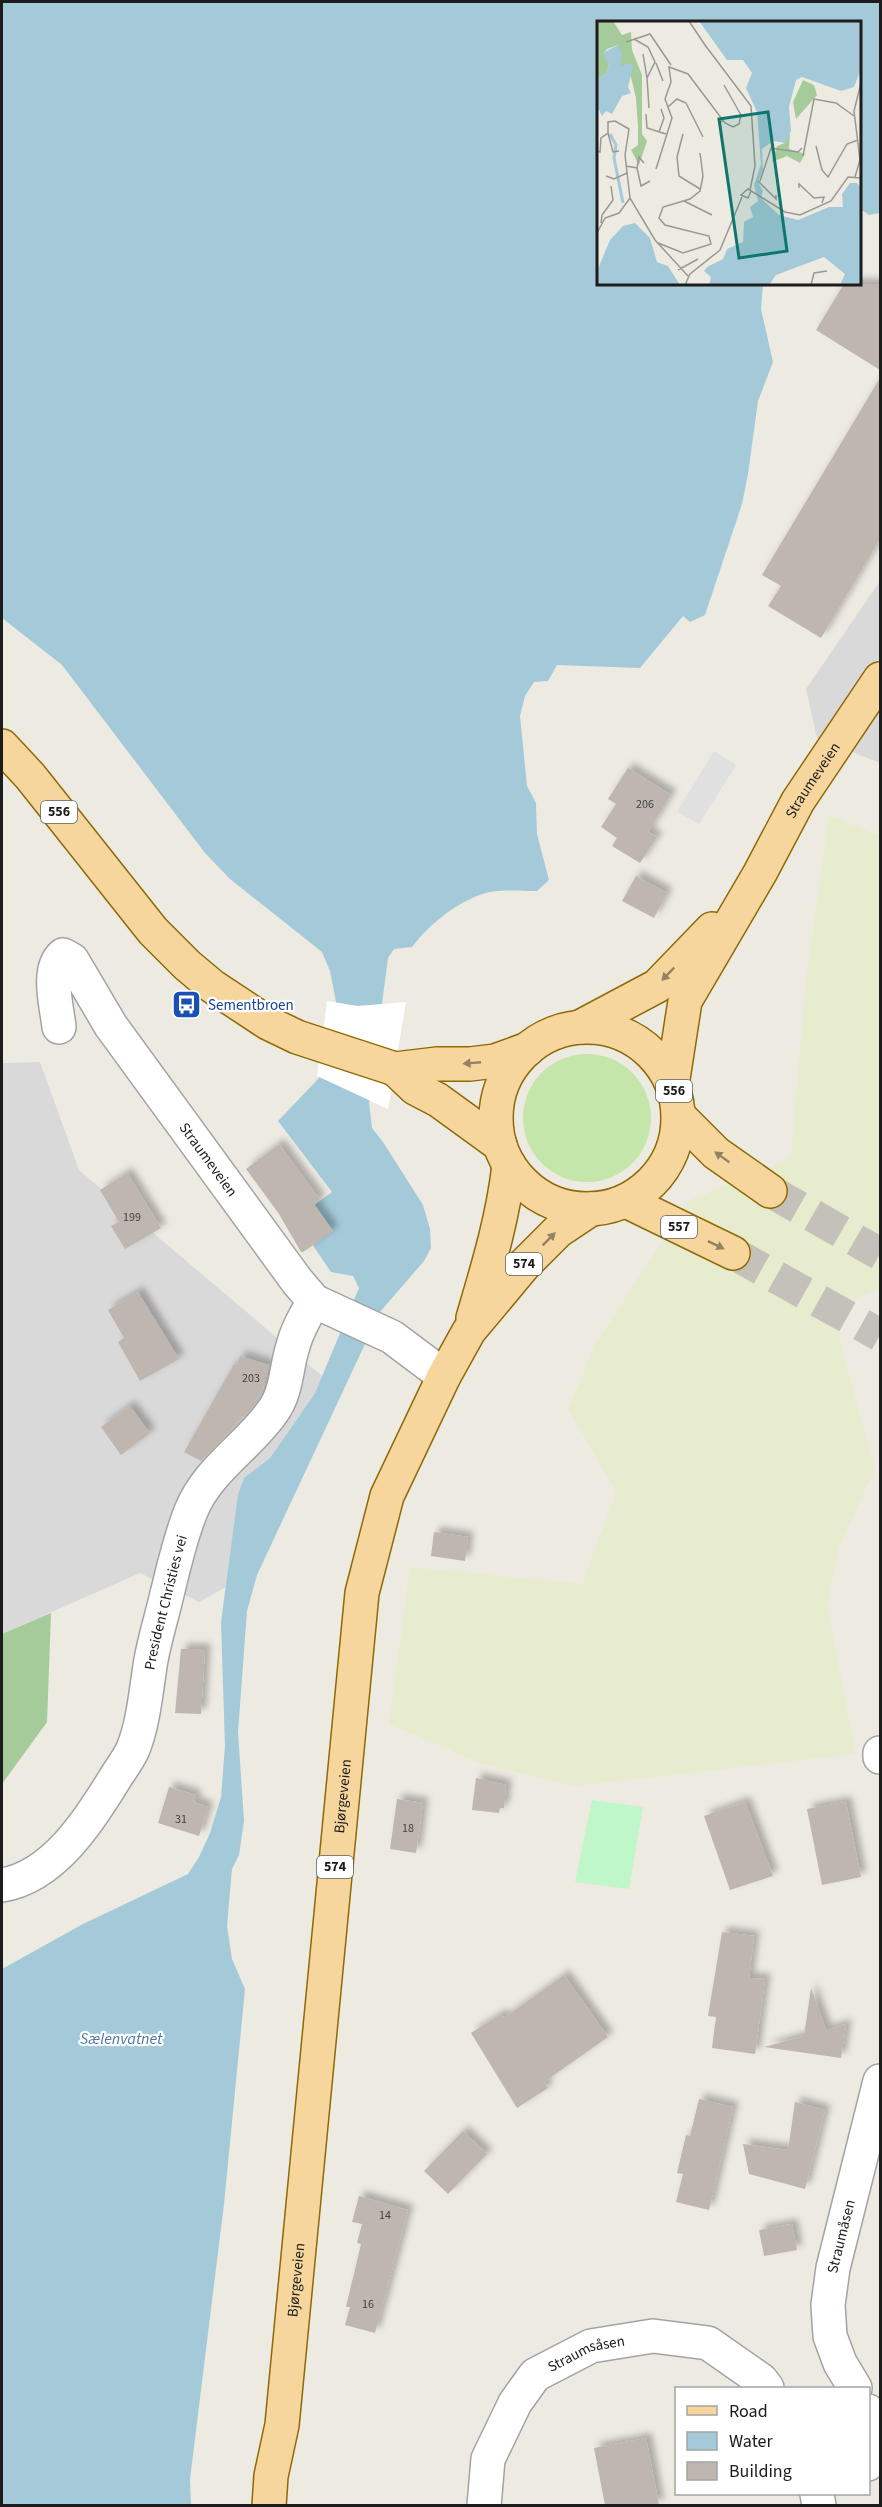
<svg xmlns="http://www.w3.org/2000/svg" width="882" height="2507" font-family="'Source Sans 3',sans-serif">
<defs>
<filter id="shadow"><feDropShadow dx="5.5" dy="-5.5" stdDeviation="3" flood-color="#0004"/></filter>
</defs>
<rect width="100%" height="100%" fill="#edeae2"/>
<g fill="#dad9d9">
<path d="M880,581V763L817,738L806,689Z"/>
<path d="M40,1062L79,1170L322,1376L315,1393L270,1458L244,1478L238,1494L226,1587L199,1602L140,1573L2,1634V1063Z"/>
</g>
<path fill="#e8ecce" d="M829,815L880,836V1289L831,1309L875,1469L839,1547L827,1605L856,1754L575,1786L483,1764L389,1724L410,1567L582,1584L616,1492L568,1409L595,1345L688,1201L791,1158L806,979Z"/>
<circle fill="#c4e6aa" cx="587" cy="1118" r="64"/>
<path fill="#a4cb99" d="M51,1613L47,1722L2,1784V1634Z"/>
<path fill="#c0f7c8" d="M592,1800L643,1807L629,1889L575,1882Z"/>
<path fill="#e0e0e0" d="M714,751L736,765L699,824L677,812Z"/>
<path fill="#a4cad9" d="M2,2H880V213L869,215L860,209V22H598V284H763L761,309L773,362L758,401L748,474L742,504L705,615L690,622L683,616L640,668L557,665L548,681L534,682L525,696L520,716L527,786L536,803L537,834L549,880L537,891C517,891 495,888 477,896C452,906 428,926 412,947L394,949L388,958L369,1102L372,1128L383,1142L423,1205L430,1229L431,1248L424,1261L380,1312L257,1575L247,1611L238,1732L244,1821L239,1855L232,1869L227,1926L232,1959L245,1989L224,2204L190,2479L191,2505H2V1969L83,1924L188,1874L199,1857L210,1833L221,1797L225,1746L221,1622L238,1494L244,1478L270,1458L315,1393L359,1288L353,1276L331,1272L316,1250L298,1217L332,1192L278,1121L319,1078L336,1002L330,971L322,952L230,879L205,853L62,665L2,618Z"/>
<path fill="#fff" d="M327,1001L358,1006L406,1002L388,1109L317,1076Z"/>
<g fill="#beb6af" filter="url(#shadow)">
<path d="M844,284H880V370L816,330Z"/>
<path d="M880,378V539L821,638L768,606L781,586L762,575Z"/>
<path d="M628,768L671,795L648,832L657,837L640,863L612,846L617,838L601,827L616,804L608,799Z"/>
<path d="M636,876L667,893L654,918L622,901Z"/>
<path d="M279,1144L320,1200L314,1204L333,1231L303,1252H301L279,1214L246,1169Z"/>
<path d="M127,1173L161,1228L125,1249L111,1226L119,1222L100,1190Z"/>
<path d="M138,1292L179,1359L140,1381L118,1342L124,1338L108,1310Z"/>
<path d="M240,1356L269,1365L263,1389L249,1412L244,1417L240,1416L232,1429L201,1461L184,1452L234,1364L237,1365Z"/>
<path d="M130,1406L150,1433L121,1455L101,1427Z"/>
<path d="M434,1532L468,1537L465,1561L431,1556Z"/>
<path d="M181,1649H205L201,1714L175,1713Z"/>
<path d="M476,1778L506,1785L504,1808H500L499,1813L472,1810Z"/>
<path d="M169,1787L196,1795L194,1802L208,1807L199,1836L158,1823Z"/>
<path d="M397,1799L423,1803L416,1853L390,1849Z"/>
<path d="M745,1802L773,1876L730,1890L704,1816Z"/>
<path d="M846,1802L861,1877L822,1885L807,1809Z"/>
<path d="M722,1932L754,1936L749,1978L765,1979L755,2054L712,2048L716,2017L708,2016Z"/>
<path d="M564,1975L608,2037L544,2082L548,2088L517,2108L471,2033L501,2014L504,2018Z"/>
<path d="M811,1988L826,2030L846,2024L841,2058L764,2047L804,2036Z"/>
<path d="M699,2099L733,2107L709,2210L676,2202L683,2174L677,2173L686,2135L690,2136Z"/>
<path d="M795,2102L825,2110L805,2189L749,2174L743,2144L788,2150Z"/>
<path d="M463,2131L487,2154L448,2194L424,2171Z"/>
<path d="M359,2196L408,2210L375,2333L345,2325L350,2307H346L361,2244L357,2243L362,2224L352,2222Z"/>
<path d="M792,2224L797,2250L764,2256L759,2230Z"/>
<path d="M646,2438L659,2505H605L594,2448Z"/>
</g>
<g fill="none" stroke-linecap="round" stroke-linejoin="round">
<g stroke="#c3c1ba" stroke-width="33" stroke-dasharray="33 16" stroke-linecap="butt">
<path d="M770,1191L880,1254"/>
<path d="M733,1253L880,1335"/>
</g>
<defs>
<g id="minor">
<path id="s1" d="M59,1027C57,1007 46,970 63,955L72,960L111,1026L297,1281L314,1301L392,1337L444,1376"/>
<path d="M880,1753V1757"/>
<path id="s2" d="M2,1885C53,1877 89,1821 114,1780C120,1770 128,1760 133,1749C144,1722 146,1689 151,1660C155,1638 162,1616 167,1594C174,1566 180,1538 191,1511C208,1469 248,1447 273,1411C287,1392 286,1367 293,1346C297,1330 306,1315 314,1301"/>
<path id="s3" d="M855,2388L840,2363L830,2336L828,2305L833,2268L880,2081"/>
<path d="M868,2411C881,2433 880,2442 868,2464"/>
<path d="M817,2494L819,2506"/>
<path id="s4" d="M484,2506L488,2459L515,2403L535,2375L591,2346L653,2336L708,2343L761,2380L767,2388"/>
</g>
<g id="major">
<path d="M2,746L30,776L153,931L187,965L212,986L268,1023L297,1037L395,1069L437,1064H470L495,1061L528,1049"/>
<path d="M580,1027L657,986L712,929"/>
<circle cx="587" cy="1118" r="91"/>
<path d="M395,1069L415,1088L438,1100L500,1145"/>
<path id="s5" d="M672,1085L685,1001L760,873L798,801L880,679"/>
<path d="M679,1116L716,1153L770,1191"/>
<path d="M626,1201L733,1253"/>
<path d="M473,1318C488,1267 503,1218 509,1165"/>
<path id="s6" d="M269,2506L271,2476L282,2425L362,1593L387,1496L444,1376L469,1331L525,1264L558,1231L591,1209"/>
</g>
</defs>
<use href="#minor" stroke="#a3a3a3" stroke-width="36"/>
<use href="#major" stroke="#8e6a06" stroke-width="36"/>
<use href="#minor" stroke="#fff" stroke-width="33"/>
<use href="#major" stroke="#f7d69d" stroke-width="33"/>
</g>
<defs><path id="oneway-solid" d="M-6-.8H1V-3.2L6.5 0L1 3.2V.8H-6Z" transform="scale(1.5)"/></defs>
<g fill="#948263">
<use href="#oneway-solid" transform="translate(668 974) rotate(134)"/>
<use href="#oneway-solid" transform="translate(472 1063) rotate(175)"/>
<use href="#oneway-solid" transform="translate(722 1157) rotate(-144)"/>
<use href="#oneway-solid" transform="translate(549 1239) rotate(-45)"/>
<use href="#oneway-solid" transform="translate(716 1245) rotate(26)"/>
</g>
<defs>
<symbol id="bus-square" viewBox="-11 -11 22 22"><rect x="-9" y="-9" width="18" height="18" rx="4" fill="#1a4fb4" stroke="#fff"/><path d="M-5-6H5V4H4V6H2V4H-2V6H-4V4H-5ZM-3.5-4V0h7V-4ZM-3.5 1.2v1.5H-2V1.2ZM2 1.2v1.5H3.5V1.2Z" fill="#fff"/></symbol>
</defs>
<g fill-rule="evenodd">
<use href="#bus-square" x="170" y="988" width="33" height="33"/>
</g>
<g text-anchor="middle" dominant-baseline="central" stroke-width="4.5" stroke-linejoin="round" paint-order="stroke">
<g font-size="12" fill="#444241">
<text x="645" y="804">206</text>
<text x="132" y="1217">199</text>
<text x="251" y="1378">203</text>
<text x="181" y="1819">31</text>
<text x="408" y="1828">18</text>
<text x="385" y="2215">14</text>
<text x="368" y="2304">16</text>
</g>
<g fill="#fff" stroke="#606060" stroke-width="1.5">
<rect x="41" y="801" width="36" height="22" rx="4.5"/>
<rect x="656" y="1080" width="36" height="22" rx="4.5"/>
<rect x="661" y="1216" width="36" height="22" rx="4.5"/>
<rect x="506" y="1253" width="36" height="22" rx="4.5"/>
<rect x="317" y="1856" width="36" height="22" rx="4.5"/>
</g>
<g font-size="14" font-weight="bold" fill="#1c1c1c">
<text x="59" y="812">556</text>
<text x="674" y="1091">556</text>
<text x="679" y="1227">557</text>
<text x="524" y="1264">574</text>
<text x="335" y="1867">574</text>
</g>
<g font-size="15" fill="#1c1c1c" stroke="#fff">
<text stroke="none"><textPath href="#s5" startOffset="340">Straumeveien</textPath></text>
<text stroke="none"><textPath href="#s1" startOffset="327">Straumeveien</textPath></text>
<text stroke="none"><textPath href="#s2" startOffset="345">President Christies vei</textPath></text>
<text stroke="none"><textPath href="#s6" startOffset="714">Bjørgeveien</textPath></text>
<text stroke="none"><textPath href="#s3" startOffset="159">Straumåsen</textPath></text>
<text stroke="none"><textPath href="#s6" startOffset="228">Bjørgeveien</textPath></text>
<text stroke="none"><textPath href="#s4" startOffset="200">Straumsåsen</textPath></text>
</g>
<g font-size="15" fill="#164399" stroke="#fff" text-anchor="start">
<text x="208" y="1005">Sementbroen</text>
</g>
<g font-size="16" font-style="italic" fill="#4d75a7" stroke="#fff">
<text x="121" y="2039">Sælenvatnet</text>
</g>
</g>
<g transform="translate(597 21)">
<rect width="264" height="264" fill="#edeae2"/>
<path d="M0,0H16L25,14L34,11L35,29L45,54V113L50,120L42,144L34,129L41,124V106L39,77L31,43L23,46L21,24L10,28L7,32L12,45L8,54L0,57ZM206,59L217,64L220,74L199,98L196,81ZM193,111L192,128L208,133L203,142L190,135L175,141L180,125L188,122Z" fill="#a4cb99"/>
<path d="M102,0H264V48L257,66L244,70L205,56L199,59L192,86L194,110L188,122L176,120L165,128L166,149L161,161L166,170L164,177L182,194L201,199L232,186H246L245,173L253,162H260L264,167V264H243L248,253L227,236L179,254L172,264H112L114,256L107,250L110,246L126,238L130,228L146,221L147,201L156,196L153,186L161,180L157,164L164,143L160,91L149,67L155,52L146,39H130ZM21,24L25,32L23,45L33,42L36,47L31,66L34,72L25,75L15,93L9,90L5,95L0,85V57L8,54L12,45L6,32ZM38,202L53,217L60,241L71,245L83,264H0V250L13,219L26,205Z" fill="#a4cad9"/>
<path fill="none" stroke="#a4cad9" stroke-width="3" d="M13,113L19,124L17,137L26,182"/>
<path fill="none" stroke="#999893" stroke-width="1.5" d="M92,0L110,27M37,18L51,26L58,41L50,57L52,87M29,21L53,13L74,44M108,24L154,85L158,145L153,169M46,33L50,57M59,42L66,60M71,86L80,78L89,82L106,116M49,93L50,107L69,113M126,99L123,102L128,140M62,111L67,97L64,88M11,112L16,131L22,130M86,113L80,136L82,155L103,168M219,125L225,149L231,156L250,123L261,119M0,130L3,131L4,117L11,112V101L18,100L32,108L28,134L33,177M206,135L217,78L239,82L257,95M29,145L40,147L44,165L53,160M40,147L42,136L47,142M59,148L75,97L68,78L74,61L72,46L91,53L128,102L136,106L142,103L144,94L127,64M9,155L17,158L30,152M258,156L263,139L257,90L264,62M161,160L179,178V174M163,160L174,127L201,131L205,127M202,167V163L217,177L227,176L225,182M154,170L151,177L144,174L151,168L188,191L203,194L234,180L251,156L264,157M87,180L115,194M4,202L5,194L16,179L14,165M0,212L8,197L22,192L33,177L58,219L91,255M61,222L86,232L114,223L112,215L68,204L62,197L66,186L93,178L103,170L106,155L103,132M81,249L101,238M88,264L93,253L123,229L145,176M214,264L217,252L230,250"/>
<path fill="#0f766e" fill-opacity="0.15" stroke="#0f766e" stroke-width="3" d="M171,91L190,230L142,237L122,98Z"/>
<rect width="264" height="264" fill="none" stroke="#1c1c1c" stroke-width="3"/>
</g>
<rect width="882" height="2507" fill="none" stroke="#1c1c1c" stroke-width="6"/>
<rect x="675" y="2387" width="195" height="108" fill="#ffffff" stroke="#a4a4a4" stroke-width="1.5"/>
<rect x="687" y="2406" width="30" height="9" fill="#f7d69d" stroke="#a4a4a4" stroke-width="1.5"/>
<text x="729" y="2417" font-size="18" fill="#1c1c1c">Road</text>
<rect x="687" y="2432" width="30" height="18" fill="#a4cad9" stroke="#a4a4a4" stroke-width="1.5"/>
<text x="729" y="2447" font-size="18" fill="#1c1c1c">Water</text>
<rect x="687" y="2462" width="30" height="18" fill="#beb6af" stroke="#a4a4a4" stroke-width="1.5"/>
<text x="729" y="2477" font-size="18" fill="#1c1c1c">Building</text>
</svg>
